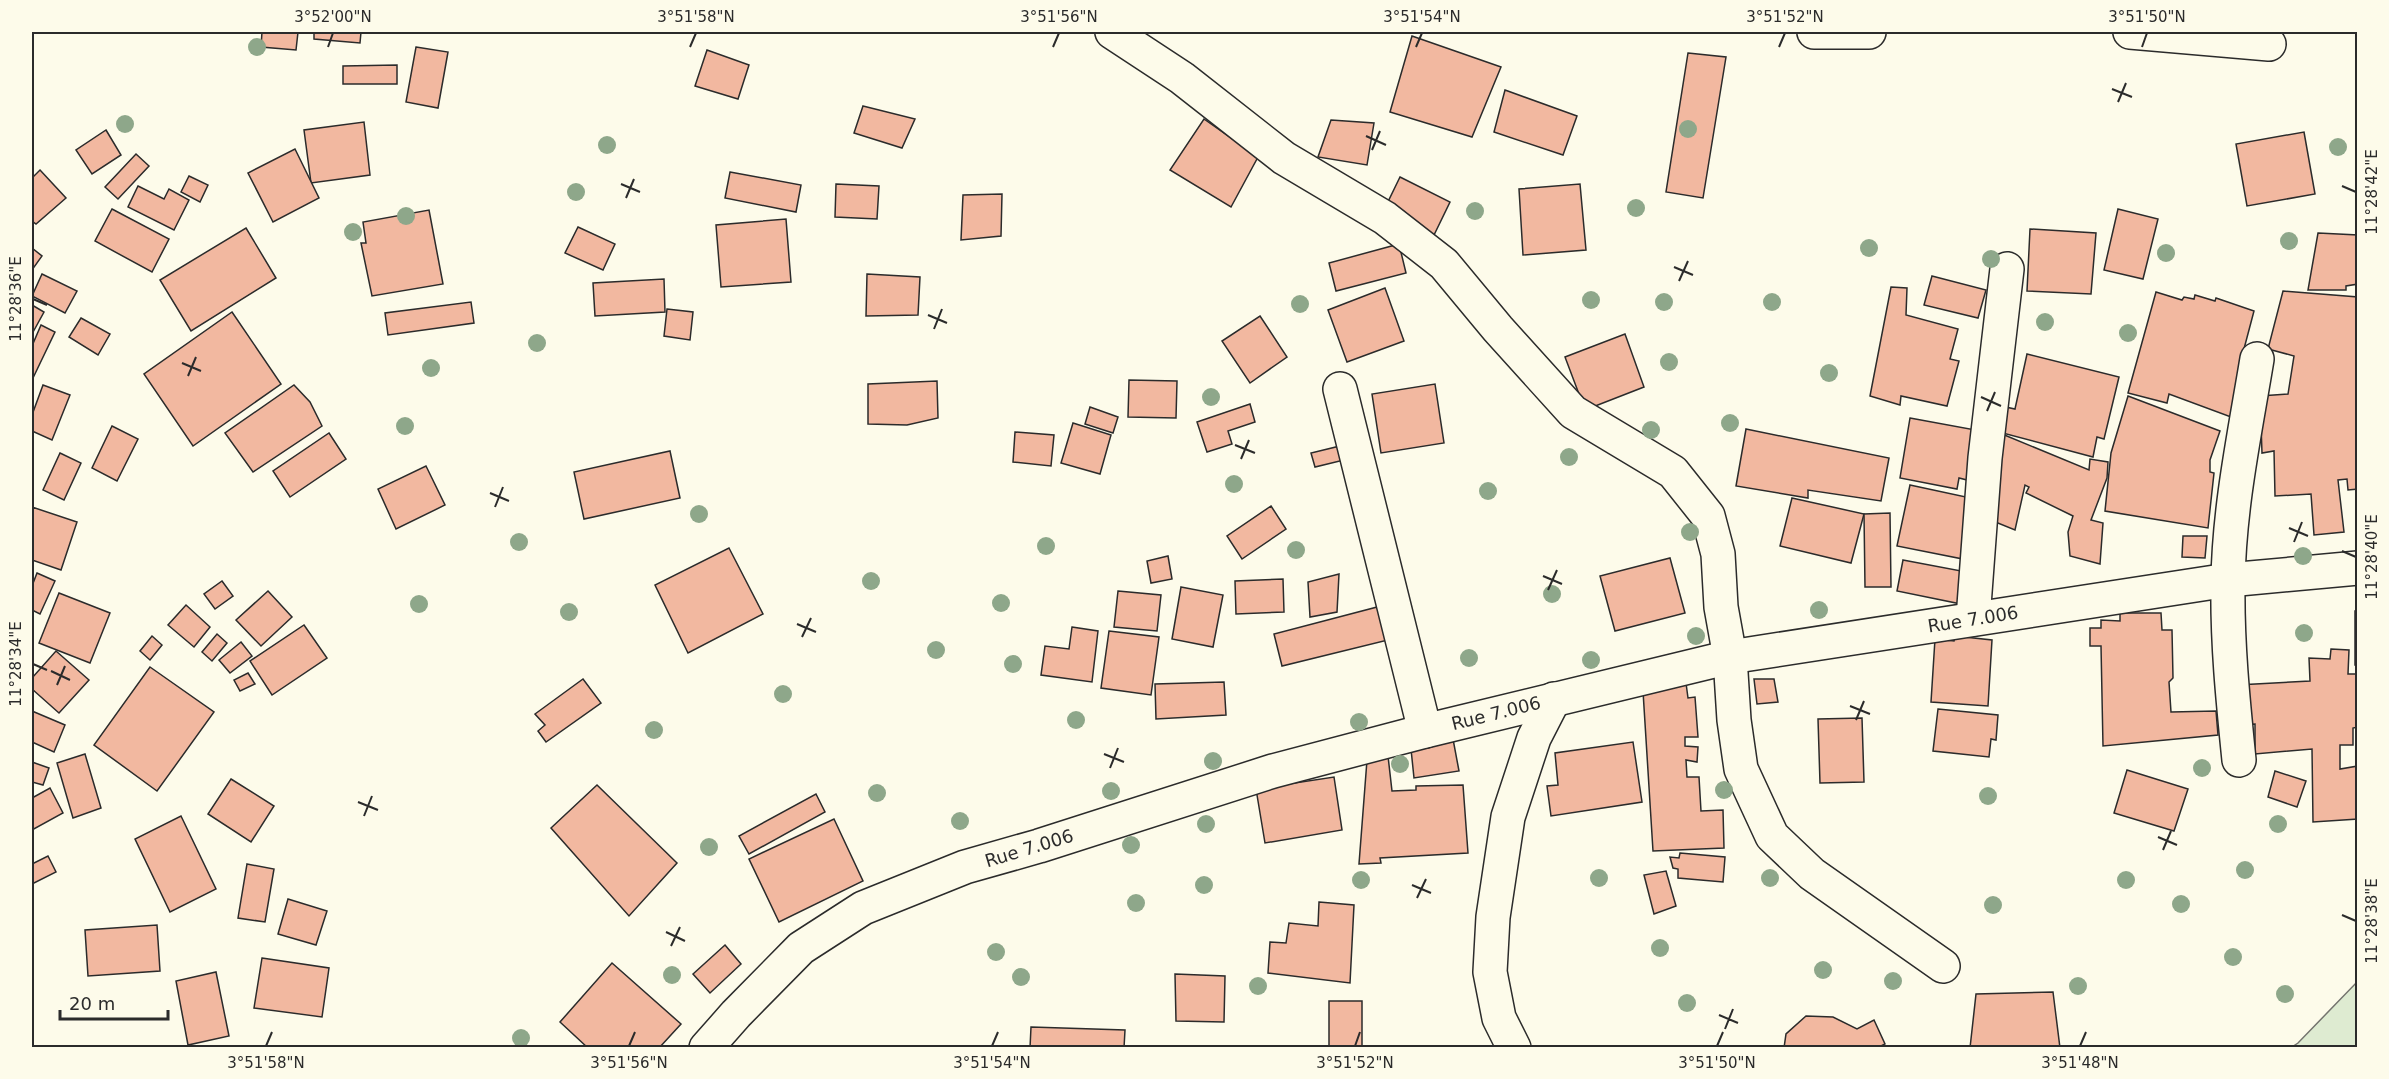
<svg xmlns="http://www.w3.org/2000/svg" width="2389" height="1079" font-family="'DejaVu Sans',sans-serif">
<rect width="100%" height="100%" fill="#fdfbea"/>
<path fill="#deebd1" stroke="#74746e" stroke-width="1.5" d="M2357,982V1047H2292L2298,1043Z"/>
<g fill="#f2b8a0" stroke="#2b2b2b" stroke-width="1.5">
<path d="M262,32H298L296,50L261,47Z"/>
<path d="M314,32H361L360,43L314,39Z"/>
<path d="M1412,36L1501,67L1472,137L1390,112Z"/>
<path d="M416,47L448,52L438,108L406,102Z"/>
<path d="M707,50L749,65L738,99L695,86Z"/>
<path d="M1688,53L1726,57L1703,198L1666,192Z"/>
<path d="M397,65V84H343V66Z"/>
<path d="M1505,90L1577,116L1563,155L1494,132Z"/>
<path d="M863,106L915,119L902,148L854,133Z"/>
<path d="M1204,119L1258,157L1231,207L1170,170Z"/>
<path d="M1331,120L1374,123L1367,165L1318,157Z"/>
<path d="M364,122L370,175L311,183L304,130Z"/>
<path d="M106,130L121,155L92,174L76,150Z"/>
<path d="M2304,132L2315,194L2247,206L2236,144Z"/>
<path d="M295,149L319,198L273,222L248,173Z"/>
<path d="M136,154L149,166L118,199L105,187Z"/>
<path d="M40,170L66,198L36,224L32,221V178Z"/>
<path d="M730,172L801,185L796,212L725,198Z"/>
<path d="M189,176L208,185L200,202L181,192Z"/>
<path d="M1400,177L1450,202L1434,235L1384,210Z"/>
<path d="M836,184L879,186L877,219L835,217Z"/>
<path d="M1580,184L1586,250L1523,255L1519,189Z"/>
<path d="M138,186L164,199L169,189L189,200L174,230L128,207Z"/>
<path d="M1002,194L1001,236L961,240L963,195Z"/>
<path d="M112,209L169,239L152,272L95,241Z"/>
<path d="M2118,209L2158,219L2143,279L2104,270Z"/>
<path d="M429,210L443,284L372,296L361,243H366L363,222Z"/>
<path d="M786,219L791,282L721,287L716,225Z"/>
<path d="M578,227L615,244L603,270L565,253Z"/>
<path d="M246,228L276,278L191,331L160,280Z"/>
<path d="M2030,229L2096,233L2091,294L2027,291Z"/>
<path d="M2318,233L2358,235V284L2346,286V290H2308Z"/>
<path d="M1399,244L1406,273L1336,291L1329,263Z"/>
<path d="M32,248L42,256L32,270Z"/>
<path d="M42,274L77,291L65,313L32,296Z"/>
<path d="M867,274L920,277L918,315L866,316Z"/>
<path d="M1932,276L1986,290L1978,318L1924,305Z"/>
<path d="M664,279L665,312L595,316L593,283Z"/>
<path d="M1891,287L1907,288L1906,315L1958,329L1950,359L1959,361L1947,406L1901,396L1900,405L1870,396Z"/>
<path d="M1385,288L1404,341L1347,362L1328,310Z"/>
<path d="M2283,291L2358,297V489L2348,490L2347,479L2338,480L2344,532L2314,535L2311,494L2275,496L2274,451L2262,453L2260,396L2288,394L2294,356L2268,349Z"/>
<path d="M2156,292L2182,300L2184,297L2194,299L2195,295L2215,301L2216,298L2254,311L2240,364L2231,417L2169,394L2167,403L2128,393Z"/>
<path d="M471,302L474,323L388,335L385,313Z"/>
<path d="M32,305L44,312L32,334Z"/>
<path d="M667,309L693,312L690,340L664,336Z"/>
<path d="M232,312L281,384L193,446L144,374Z"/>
<path d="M1260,316L1287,357L1250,383L1222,341Z"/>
<path d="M81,318L110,334L98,355L69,337Z"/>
<path d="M41,325L55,332L33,378L32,346Z"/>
<path d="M1625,334L1644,387L1585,410L1565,357Z"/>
<path d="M2027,354L2119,377L2104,439L2097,437L2093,457L1995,431L2001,406L2015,409Z"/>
<path d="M1129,380L1177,381L1176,418L1128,417Z"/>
<path d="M937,381L938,418L907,425L868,424V384Z"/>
<path d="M1435,384L1444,443L1381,453L1372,394Z"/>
<path d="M43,385L70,395L52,440L32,431V415Z"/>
<path d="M294,385L310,402L322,426L253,472L225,433Z"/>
<path d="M2128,396L2220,431L2210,460V472L2214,473L2208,528L2105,511L2111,453Z"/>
<path d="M1250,404L1255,422L1228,431L1232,444L1207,452L1197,422Z"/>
<path d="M1090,407L1118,417L1113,433L1085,424Z"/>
<path d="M1910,418L1981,431L1971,481L1959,478L1957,489L1900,478Z"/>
<path d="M1073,423L1111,435L1100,474L1061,463Z"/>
<path d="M112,426L138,439L117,481L92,468Z"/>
<path d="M1746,429L1889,458L1881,501L1808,490V498L1736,486Z"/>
<path d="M1015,432L1054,435L1051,466L1013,462Z"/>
<path d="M329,433L346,459L290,497L273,471Z"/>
<path d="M2002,434L2089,470L2090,459L2108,462L2107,478L2091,520L2103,523L2100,564L2070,556L2068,532L2073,516L2026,493L2029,487L2025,485L2015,530L1988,519Z"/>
<path d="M1340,446L1344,460L1315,467L1311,453Z"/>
<path d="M670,451L680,498L584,519L574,472Z"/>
<path d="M60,453L81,463L64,500L43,490Z"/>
<path d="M426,466L445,505L396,529L378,489Z"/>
<path d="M1910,485L1980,500L1968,560L1897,546Z"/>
<path d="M1792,498L1864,514L1851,563L1780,546Z"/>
<path d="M1271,506L1286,529L1242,559L1227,536Z"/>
<path d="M32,507L77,522L61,570L32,560Z"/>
<path d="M1890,513L1891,587H1865L1864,514Z"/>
<path d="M2183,536H2207L2205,558L2182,557Z"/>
<path d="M729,548L763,614L688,653L655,585Z"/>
<path d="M1168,556L1172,579L1151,583L1147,561Z"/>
<path d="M1670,558L1685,613L1615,631L1600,576Z"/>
<path d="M1903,560L1972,573L1966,605L1897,591Z"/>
<path d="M37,573L55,581L40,614L32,610V586Z"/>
<path d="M1339,574L1337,612L1310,617L1308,582Z"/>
<path d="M1283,579L1284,612L1236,614L1235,581Z"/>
<path d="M222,581L233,596L215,609L204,594Z"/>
<path d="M1181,587L1223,595L1213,647L1172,639Z"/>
<path d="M268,591L292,617L261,646L236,620Z"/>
<path d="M1118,591L1161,595L1157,631L1114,627Z"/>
<path d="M59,593L110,613L90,663L39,643Z"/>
<path d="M186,605L210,627L194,647L168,625Z"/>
<path d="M1381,606L1388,640L1282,666L1274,634Z"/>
<rect x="2355" y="611" width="3" height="54"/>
<path d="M2120,613H2161L2162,630H2172L2173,678L2169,682L2171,712L2216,711L2218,735L2103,746L2101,646H2090V628H2101V620L2120,621Z"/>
<path d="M304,625L327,658L272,695L250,661Z"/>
<path d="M1072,627L1098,631L1092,682L1041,675L1045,646L1069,649Z"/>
<path d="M1109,631L1159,637L1151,695L1101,688Z"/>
<path d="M217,634L227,643L212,661L202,652Z"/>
<path d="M152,636L162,645L150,660L140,651Z"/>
<path d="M1955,636L1992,640L1988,706L1931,702L1935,639L1954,641Z"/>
<path d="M241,642L252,656L230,673L219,660Z"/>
<path d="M2331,649L2349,650L2348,674H2358V727L2353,728V745H2340V769L2358,766V819L2313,822L2312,749L2255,754V724L2237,725V685L2310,681L2309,658L2330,659Z"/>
<path d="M56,651L89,680L59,713L32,689V678Z"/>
<path d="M150,667L214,712L157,791L94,745Z"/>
<path d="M248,673L255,684L240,691L234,680Z"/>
<path d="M583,679L601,703L546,742L538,731L545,725L535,714Z"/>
<path d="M1754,679H1774L1778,702L1757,704Z"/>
<path d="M1224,682L1226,715L1156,719L1155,684Z"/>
<path d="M1686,683L1688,698L1695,697L1698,737H1685V746L1698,747L1697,762L1686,760L1687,777H1699L1701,811L1723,810L1724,848L1653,851L1643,691Z"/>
<path d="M1938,709L1998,715L1996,740L1991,739L1989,757L1933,751Z"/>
<path d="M32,711L65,725L54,752L32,742Z"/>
<path d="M1862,718L1864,782L1820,783L1818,719Z"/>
<path d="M1453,739L1459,771L1414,778L1411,749Z"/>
<path d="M1633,742L1642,802L1551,816L1547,786L1558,785L1555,753Z"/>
<path d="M85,754L101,808L73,818L57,763Z"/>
<path d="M1388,756L1392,791L1416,790V786L1463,785L1468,853L1380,858L1381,863L1359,864L1367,760Z"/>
<path d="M32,762L49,768L43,785L32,782Z"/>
<path d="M2127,770L2188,789L2174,831L2114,813Z"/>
<path d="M2275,771L2306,781L2297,807L2268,797Z"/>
<path d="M1334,777L1342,830L1265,843L1256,789Z"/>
<path d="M231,779L274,806L251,842L208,814Z"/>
<path d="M597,785L677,863L629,916L551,828Z"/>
<path d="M50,788L63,813L32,830V798Z"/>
<path d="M816,794L825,812L749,854L739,836Z"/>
<path d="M181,816L216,889L170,912L135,839Z"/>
<path d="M834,819L863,881L779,922L749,859Z"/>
<path d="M1680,853L1725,857L1723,882L1678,878V869L1673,868L1670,857L1679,858Z"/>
<path d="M48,856L56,872L32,884V864Z"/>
<path d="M247,864L274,869L265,922L238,918Z"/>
<path d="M1666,871L1676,906L1654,914L1644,875Z"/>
<path d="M288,899L327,911L316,945L278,934Z"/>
<path d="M1319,902L1354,905L1350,983L1268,973L1270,942L1286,943L1289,923L1318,926Z"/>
<path d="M157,925L160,971L88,976L85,930Z"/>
<path d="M725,945L741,964L710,993L693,974Z"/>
<path d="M262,958L329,968L322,1017L254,1008Z"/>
<path d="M612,963L681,1024L659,1048H588L560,1022Z"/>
<path d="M216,972L229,1036L188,1045L176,981Z"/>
<path d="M1175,974L1225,976L1224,1022L1176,1021Z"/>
<path d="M2053,992L2060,1048H1970L1976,994Z"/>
<rect x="1329" y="1001" width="33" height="47"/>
<path d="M1806,1016L1833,1017L1857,1029L1874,1020L1885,1044L1877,1048H1784L1786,1034Z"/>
<path d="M1031,1027L1125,1030L1124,1048H1030Z"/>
</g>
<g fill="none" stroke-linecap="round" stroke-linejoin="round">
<defs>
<g id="street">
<path d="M1112,32L1182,78L1284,158L1385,218L1444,264L1498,329L1573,412L1673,472L1708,516L1718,554L1721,607L1730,657L1734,720L1741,769L1772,836L1812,874L1943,966"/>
<path d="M1814,32H1869"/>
<path d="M2130,32L2269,44"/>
<path d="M1340,389L1425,731"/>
<path d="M1973,619L1985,458L2007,269"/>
<path d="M2239,760C2233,701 2227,642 2228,582C2229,507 2245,432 2257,359"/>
<path d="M706,1048L736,1014L801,948L863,908L965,867L1039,846L1273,771L1425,731L1730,657L2228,580L2358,568"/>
<path d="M1514,1048L1499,1018L1490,972L1493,917L1508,817L1534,738L1554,699"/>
</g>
</defs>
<use href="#street" stroke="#2b2b2b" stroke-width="36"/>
<use href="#street" stroke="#fdfbea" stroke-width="33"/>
</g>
<g fill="#8ea78a">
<circle cx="257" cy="47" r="9"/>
<circle cx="125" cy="124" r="9"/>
<circle cx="1688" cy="129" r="9"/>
<circle cx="607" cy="145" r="9"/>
<circle cx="2338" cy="147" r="9"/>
<circle cx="576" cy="192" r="9"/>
<circle cx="1636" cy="208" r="9"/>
<circle cx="1475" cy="211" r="9"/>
<circle cx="406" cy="216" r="9"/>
<circle cx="353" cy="232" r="9"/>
<circle cx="2289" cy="241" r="9"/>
<circle cx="1869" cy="248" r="9"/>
<circle cx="2166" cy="253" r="9"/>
<circle cx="1991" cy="259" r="9"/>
<circle cx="1591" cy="300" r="9"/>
<circle cx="1664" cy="302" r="9"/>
<circle cx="1772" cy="302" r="9"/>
<circle cx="1300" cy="304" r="9"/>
<circle cx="2045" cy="322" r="9"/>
<circle cx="2128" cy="333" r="9"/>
<circle cx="537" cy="343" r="9"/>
<circle cx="1669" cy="362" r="9"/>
<circle cx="431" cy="368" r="9"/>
<circle cx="1829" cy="373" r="9"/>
<circle cx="1211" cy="397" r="9"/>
<circle cx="1730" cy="423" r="9"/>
<circle cx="405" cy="426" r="9"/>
<circle cx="1651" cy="430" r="9"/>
<circle cx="1569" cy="457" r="9"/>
<circle cx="1234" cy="484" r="9"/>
<circle cx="1488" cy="491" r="9"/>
<circle cx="699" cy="514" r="9"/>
<circle cx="1690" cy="532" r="9"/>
<circle cx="519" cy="542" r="9"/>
<circle cx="1046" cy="546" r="9"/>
<circle cx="1296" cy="550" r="9"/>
<circle cx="2303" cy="556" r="9"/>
<circle cx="871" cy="581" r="9"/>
<circle cx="1552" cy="594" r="9"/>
<circle cx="1001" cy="603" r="9"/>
<circle cx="419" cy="604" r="9"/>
<circle cx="1819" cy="610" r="9"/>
<circle cx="569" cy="612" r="9"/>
<circle cx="2304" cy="633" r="9"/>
<circle cx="1696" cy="636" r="9"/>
<circle cx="936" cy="650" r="9"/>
<circle cx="1469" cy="658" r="9"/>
<circle cx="1591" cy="660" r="9"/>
<circle cx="1013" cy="664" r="9"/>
<circle cx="783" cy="694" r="9"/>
<circle cx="1076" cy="720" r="9"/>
<circle cx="1359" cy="722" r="9"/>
<circle cx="654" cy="730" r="9"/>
<circle cx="1213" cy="761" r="9"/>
<circle cx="1400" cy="764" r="9"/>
<circle cx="2202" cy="768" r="9"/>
<circle cx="1724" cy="790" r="9"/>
<circle cx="1111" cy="791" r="9"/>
<circle cx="877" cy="793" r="9"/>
<circle cx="1988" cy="796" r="9"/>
<circle cx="960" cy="821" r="9"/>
<circle cx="1206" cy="824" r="9"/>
<circle cx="2278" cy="824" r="9"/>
<circle cx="1131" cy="845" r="9"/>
<circle cx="709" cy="847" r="9"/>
<circle cx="2245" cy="870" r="9"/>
<circle cx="1599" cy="878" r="9"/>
<circle cx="1770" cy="878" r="9"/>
<circle cx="1361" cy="880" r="9"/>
<circle cx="2126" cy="880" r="9"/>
<circle cx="1204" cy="885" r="9"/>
<circle cx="1136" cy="903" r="9"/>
<circle cx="2181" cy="904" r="9"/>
<circle cx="1993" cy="905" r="9"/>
<circle cx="1660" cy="948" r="9"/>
<circle cx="996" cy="952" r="9"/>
<circle cx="2233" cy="957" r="9"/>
<circle cx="1823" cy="970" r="9"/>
<circle cx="672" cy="975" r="9"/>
<circle cx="1021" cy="977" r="9"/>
<circle cx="1893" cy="981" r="9"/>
<circle cx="1258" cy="986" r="9"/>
<circle cx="2078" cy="986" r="9"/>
<circle cx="2285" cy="994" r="9"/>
<circle cx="1687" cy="1003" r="9"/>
<circle cx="521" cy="1038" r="9"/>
</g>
<path fill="none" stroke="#2b2b2b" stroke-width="2" d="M328,47L333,33M690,47L696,33M1053,47L1059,33M1416,47L1422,33M1779,47L1785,33M2142,47L2147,33M2112,89L2132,97M2118,102L2126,83M1366,136L1386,145M1372,150L1380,131M621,184L640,192M2342,186L2356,192M626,198L634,179M1674,267L1693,275M1679,281L1688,261M33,299L47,305M928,315L947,323M934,329L942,309M182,363L201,371M188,376L196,357M1981,397L2001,406M1987,411L1995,392M1235,445L1255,453M1241,459L1249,440M490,493L509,501M495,507L503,487M2289,528L2308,536M2294,542L2302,522M2342,551L2356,557M1543,576L1562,584M1548,590L1557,570M797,624L816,632M802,637L811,618M33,664L47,670M51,671L70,680M57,685L65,666M1850,706L1870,714M1856,720L1864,701M1104,754L1124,762M1110,768L1118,748M358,802L378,810M364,816L372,796M2158,837L2177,845M2163,850L2171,831M1412,885L1431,893M1417,898L1426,879M2342,915L2356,921M666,932L685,941M671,946L680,927M1719,1015L1738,1023M1725,1029L1733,1009M266,1046L272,1032M629,1046L635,1032M992,1046L998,1032M1355,1046L1360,1032M1717,1046L1723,1032M2080,1046L2086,1032"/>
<g text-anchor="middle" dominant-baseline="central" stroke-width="4.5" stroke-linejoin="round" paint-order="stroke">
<g font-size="18" fill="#2b2b2b" stroke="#fdfbea">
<text transform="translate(1973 619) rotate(-9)">Rue 7.006</text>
<text transform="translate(1496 713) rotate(-14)">Rue 7.006</text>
<text transform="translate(1029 848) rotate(-17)">Rue 7.006</text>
</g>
</g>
<rect width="2389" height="1079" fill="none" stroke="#fdfbea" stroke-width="66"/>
<path d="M60 1010v9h108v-9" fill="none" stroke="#2b2b2b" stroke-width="3"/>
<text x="69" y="1010" font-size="18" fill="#2b2b2b" stroke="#fdfbea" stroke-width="4.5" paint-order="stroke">20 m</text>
<rect x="33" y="33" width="2323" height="1013" fill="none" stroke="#2b2b2b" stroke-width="2"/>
<g font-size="15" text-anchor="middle" fill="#2b2b2b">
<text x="333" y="22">3°52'00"N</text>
<text x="696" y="22">3°51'58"N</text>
<text x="1059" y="22">3°51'56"N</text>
<text x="1422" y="22">3°51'54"N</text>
<text x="1785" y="22">3°51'52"N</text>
<text x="2147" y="22">3°51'50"N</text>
<text transform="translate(2372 192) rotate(-90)" y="5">11°28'42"E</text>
<text transform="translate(16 299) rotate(-90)" y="5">11°28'36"E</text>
<text transform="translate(2372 557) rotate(-90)" y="5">11°28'40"E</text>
<text transform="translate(16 664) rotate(-90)" y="5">11°28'34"E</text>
<text transform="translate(2372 921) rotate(-90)" y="5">11°28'38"E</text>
<text x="266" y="1068">3°51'58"N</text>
<text x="629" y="1068">3°51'56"N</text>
<text x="992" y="1068">3°51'54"N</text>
<text x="1355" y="1068">3°51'52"N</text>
<text x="1717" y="1068">3°51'50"N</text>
<text x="2080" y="1068">3°51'48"N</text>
</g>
</svg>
